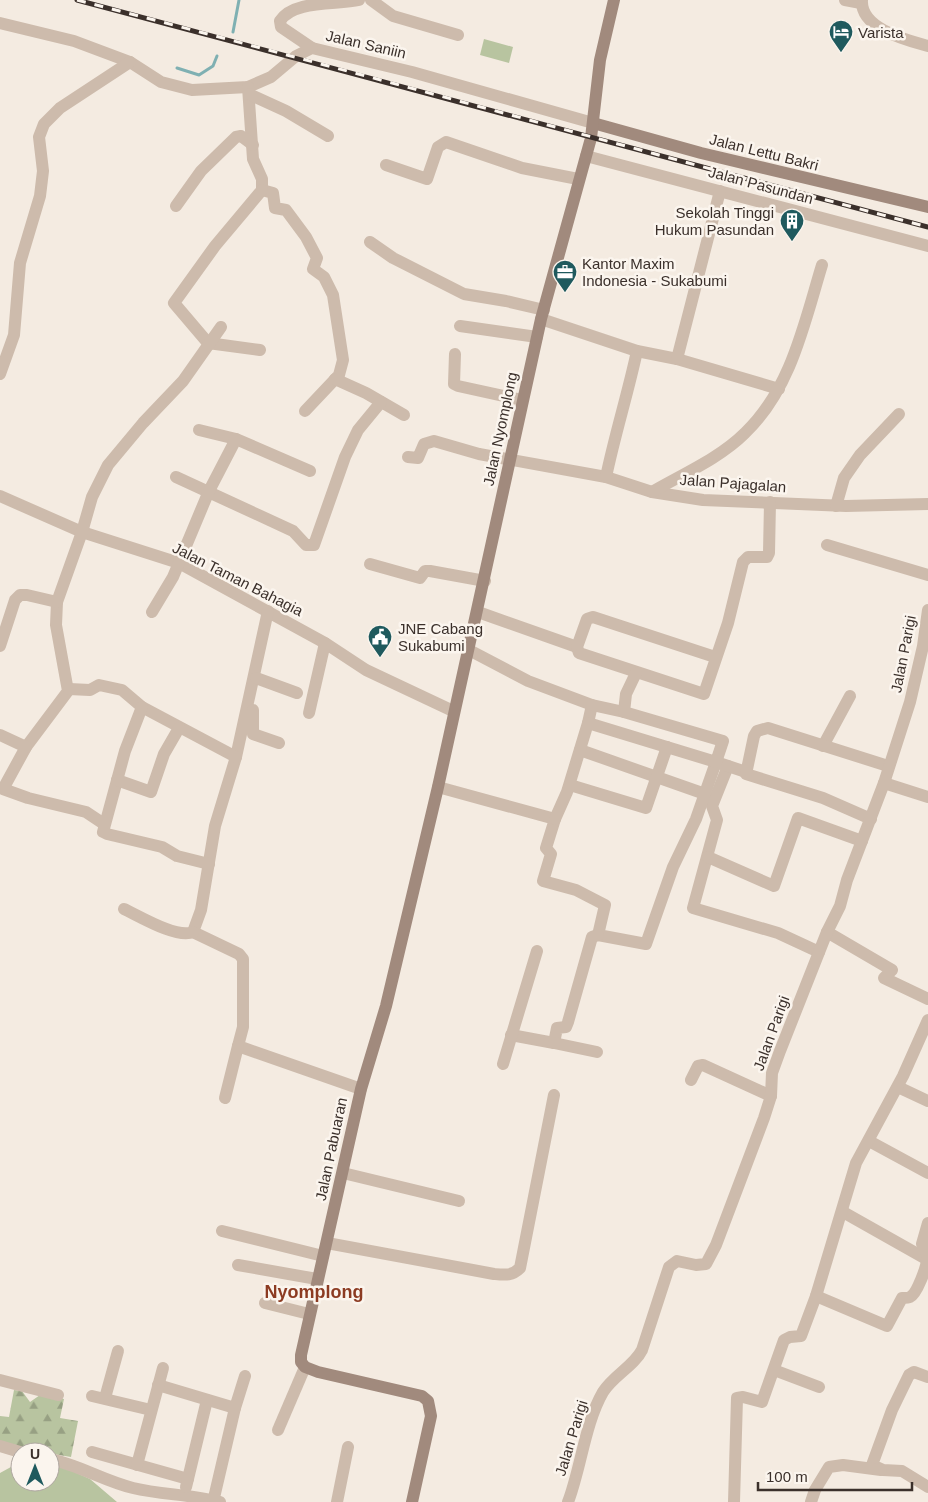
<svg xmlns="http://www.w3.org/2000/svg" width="928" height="1502" font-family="Arial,sans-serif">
<defs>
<pattern id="forest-firs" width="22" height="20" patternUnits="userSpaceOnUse" patternTransform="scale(1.25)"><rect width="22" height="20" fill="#b8c4a0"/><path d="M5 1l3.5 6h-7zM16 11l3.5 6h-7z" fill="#97a083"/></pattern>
</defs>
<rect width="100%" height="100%" fill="#f4ebe1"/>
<path fill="url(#forest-firs)" d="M14,1390L22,1391L30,1402L40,1395L64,1399L60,1418L78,1421L71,1457L0,1445V1416L9,1417Z"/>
<g fill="#b8c4a0">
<path d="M484,39L513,47L509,63L480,55Z"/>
<path d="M50,1461L90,1479L117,1502H0V1473L20,1462V1482H50Z"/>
</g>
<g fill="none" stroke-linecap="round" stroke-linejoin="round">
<g stroke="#7fb0b2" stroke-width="3">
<path d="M233,32L239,0"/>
<path d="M177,68L199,75L213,66L217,56"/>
</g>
<g stroke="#cdbbac" stroke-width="12">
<path d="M371,0L393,16L458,35"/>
<path d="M845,0L861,3"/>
<path d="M862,0C860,29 907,40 928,46"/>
<path d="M0,23L74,41L130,62L161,82L192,90L248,87L271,77L296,56L312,48L412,72L593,123"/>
<path d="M312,48L281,27L280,21C293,0 336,5 359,0"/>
<path d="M248,87L253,159L262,179V190L273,193L275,208L286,210L306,237L317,258L313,269L324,277L333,295L343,360L339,375L305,411"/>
<path d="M249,94L286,111L328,136"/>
<path d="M586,156L928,246"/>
<path d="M386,165L427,179L438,147L446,142L522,168L578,179"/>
<path d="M176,206L201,171L236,137L241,136L253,145"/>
<path d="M370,242L393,258L464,294L506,301L544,310"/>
<path d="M541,319L637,351L677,359L779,389"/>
<path d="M460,326L537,337"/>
<path d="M260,350L208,343L174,303L215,246L262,190"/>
<path d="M455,354L454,384L458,386L522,400"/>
<path d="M677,359L720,191"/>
<path d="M0,374L14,335L20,263L40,196L43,171L39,137L44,124L60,108L130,62"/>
<path d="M335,379L366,393L404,415"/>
<path d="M199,430L236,439"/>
<path d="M408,457L418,458L424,444L434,441L479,454L606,477L652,492L703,500L846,506L928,504"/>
<path d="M176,477L293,531L306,545H314L345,457L358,430L381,402"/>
<path d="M606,477C615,434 628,393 637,351"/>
<path d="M652,492C683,474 720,458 745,433C791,389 804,324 822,265"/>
<path d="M0,496L82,532L179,563L325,643L366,670L453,711"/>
<path d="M836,506L844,478L860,455L899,414"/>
<path d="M827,545L928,575"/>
<path d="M370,564L420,578L425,571H430L485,581"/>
<path d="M57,602L56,625L68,691L26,747L3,789L28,798L86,812L104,824"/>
<path d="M268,611L236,757L215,826L201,910L193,932L239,954L243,959V1027L238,1046L361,1089"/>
<path d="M152,612L173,577L209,491L236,439L310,471"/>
<path d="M478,612L577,647"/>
<path d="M0,646L15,600L20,595H27L57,602L82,532L92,497L108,465L143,423L183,381L221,327"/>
<path d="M469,650L528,681L592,705L588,723"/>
<path d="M715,657L593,617L587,619L577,647L579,653L704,694L728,623L743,562L748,557H767L769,553L770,502"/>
<path d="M256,678L297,693"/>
<path d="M69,689L90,690L99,685L122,690L142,707L236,757"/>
<path d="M592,705L624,712"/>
<path d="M142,707L125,751L103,832L107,834L162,847L177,856L209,864"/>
<path d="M253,710V734L279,743"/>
<path d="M309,713L325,643"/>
<path d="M0,735L26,747"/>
<path d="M823,746L850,696"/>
<path d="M580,750L705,794"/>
<path d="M728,766L712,806L717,820L693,908L778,933L819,952"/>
<path d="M117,780L151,792L164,754L179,728"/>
<path d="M884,783L928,797"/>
<path d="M570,785L646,808L667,747"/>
<path d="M438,787L555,819L546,848L551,854L543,881L576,890L605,905L598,935L646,944L673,867L696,819L716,762L746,772"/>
<path d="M555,819L567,792L588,723L716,762L723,741L624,712L626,694L636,673"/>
<path d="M871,819L823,798L746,774L754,736L757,731L768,728L888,766"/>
<path d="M708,857L774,886L798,818L862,841"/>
<path d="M124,909C139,916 177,939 193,932"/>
<path d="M827,932L892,970L884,978L928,999"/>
<path d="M511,1035L554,1043L557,1028L566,1027L568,1022L592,937L598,935"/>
<path d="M554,1043L597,1052"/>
<path d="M503,1064L537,951"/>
<path d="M691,1080L698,1066L703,1065L771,1096"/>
<path d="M898,1087L928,1101"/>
<path d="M225,1098L238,1046"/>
<path d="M869,1141L928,1173"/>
<path d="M343,1173L459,1201"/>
<path d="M843,1212L928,1260"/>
<path d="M222,1231L323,1256"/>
<path d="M327,1243L494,1274C505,1275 512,1276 520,1268L554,1095"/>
<path d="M238,1265L317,1279"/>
<path d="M816,1296L887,1326L902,1298C905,1298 908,1298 910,1297C917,1294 927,1266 927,1259C928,1253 925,1249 922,1244L928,1223"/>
<path d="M265,1303L309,1314"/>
<path d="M774,1370L819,1387"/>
<path d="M928,1377L914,1372L909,1375L892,1410L872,1465L883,1470L902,1471L928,1487"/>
<path d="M0,1380L58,1395"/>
<path d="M158,1385L235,1408"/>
<path d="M92,1396L151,1410"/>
<path d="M105,1398L118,1351"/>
<path d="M278,1430L305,1367"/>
<path d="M0,1446L20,1452"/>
<path d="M92,1452L188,1479"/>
<path d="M50,1459C79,1465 104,1481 133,1488C162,1495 191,1494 220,1502"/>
<path d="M137,1465L163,1368"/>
<path d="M186,1487L207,1400"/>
<path d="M213,1502L235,1408L245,1376"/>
<path d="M337,1502L348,1447"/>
<path d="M568,1502C581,1468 585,1423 603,1392C614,1375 634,1366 642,1350L669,1267L677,1261L696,1265L706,1264L716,1245L764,1118L771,1096L772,1073L780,1051L827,932L840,906L847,880L884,783L910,702L923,646L928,610"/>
<path d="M734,1502L737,1398L743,1397L762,1402L784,1340L790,1337L801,1336L816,1296L856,1163L903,1076L928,1020"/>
<path d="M811,1502L815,1490L829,1467L843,1465L881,1470"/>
</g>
<g stroke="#a18a7d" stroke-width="12">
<path d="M593,123L701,153L928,207"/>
<path d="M412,1502L431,1416L428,1401L422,1396L318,1372L305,1367L301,1362V1355L361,1089L386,1006L438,787L541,319L591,138L600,60L614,0"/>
</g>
<defs>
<path id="rail" d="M77,0C361,73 644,152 928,227"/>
</defs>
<use href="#rail" stroke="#3b302b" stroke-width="5"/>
<use href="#rail" stroke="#fbf5ee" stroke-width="3" stroke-dasharray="9" stroke-linecap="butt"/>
</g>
<defs>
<symbol id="hotel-pin" viewBox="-11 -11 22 30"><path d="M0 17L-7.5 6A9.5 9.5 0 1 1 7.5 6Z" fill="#1f5a5e" stroke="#fbf5ee"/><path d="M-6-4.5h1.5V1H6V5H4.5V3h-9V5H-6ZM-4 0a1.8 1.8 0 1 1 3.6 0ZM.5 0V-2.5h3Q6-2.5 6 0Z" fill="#fff"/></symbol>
<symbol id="building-pin" viewBox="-11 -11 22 30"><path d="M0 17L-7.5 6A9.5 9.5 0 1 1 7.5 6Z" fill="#1f5a5e" stroke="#fbf5ee"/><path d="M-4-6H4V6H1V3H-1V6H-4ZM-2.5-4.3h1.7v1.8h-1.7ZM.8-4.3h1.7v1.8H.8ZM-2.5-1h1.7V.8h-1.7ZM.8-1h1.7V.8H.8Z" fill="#fff"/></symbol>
<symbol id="office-pin" viewBox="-11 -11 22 30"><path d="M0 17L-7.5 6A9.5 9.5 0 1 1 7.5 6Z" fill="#1f5a5e" stroke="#fbf5ee"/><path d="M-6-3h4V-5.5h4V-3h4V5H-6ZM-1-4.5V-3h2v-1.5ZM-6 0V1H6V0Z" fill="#fff"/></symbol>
<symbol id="civic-pin" viewBox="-11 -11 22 30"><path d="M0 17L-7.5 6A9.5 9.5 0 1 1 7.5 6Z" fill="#1f5a5e" stroke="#fbf5ee"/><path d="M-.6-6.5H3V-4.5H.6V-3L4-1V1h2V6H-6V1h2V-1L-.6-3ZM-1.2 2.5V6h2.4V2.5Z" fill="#fff"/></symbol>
</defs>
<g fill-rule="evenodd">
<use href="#hotel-pin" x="827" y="18" width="28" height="38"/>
<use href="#building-pin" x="778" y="207" width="28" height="38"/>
<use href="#office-pin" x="551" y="258" width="28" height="38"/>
<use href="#civic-pin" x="366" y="623" width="28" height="38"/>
</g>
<g text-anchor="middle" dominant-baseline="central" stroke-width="5" stroke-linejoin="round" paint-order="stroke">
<g font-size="15" fill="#3b302b" stroke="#fbf5ee" text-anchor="start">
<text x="858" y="32">Varista</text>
<text x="774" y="212" text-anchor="end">Sekolah Tinggi<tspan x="774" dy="17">Hukum Pasundan</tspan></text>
<text x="582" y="263">Kantor Maxim<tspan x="582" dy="17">Indonesia - Sukabumi</tspan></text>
<text x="398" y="628">JNE Cabang<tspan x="398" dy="17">Sukabumi</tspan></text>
</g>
<g font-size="15" fill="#3b302b" stroke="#fbf5ee">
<text transform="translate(366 44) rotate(13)">Jalan Saniin</text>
<text transform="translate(764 152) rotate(14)">Jalan Lettu Bakri</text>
<text transform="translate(761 185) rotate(15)">Jalan Pasundan</text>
<text transform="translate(500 429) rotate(-78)">Jalan Nyomplong</text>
<text transform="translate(733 483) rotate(4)">Jalan Pajagalan</text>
<text transform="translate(238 579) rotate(27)">Jalan Taman Bahagia</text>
<text transform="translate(903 654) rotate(-79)">Jalan Parigi</text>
<text transform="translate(771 1033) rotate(-70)">Jalan Parigi</text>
<text transform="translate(331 1149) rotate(-78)">Jalan Pabuaran</text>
<text transform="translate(571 1438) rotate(-73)">Jalan Parigi</text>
</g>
<g font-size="18" font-weight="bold" fill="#8c3b22" stroke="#fbf5ee">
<text x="314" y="1292">Nyomplong</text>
</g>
</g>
<g transform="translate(35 1467)"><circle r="24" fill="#fbf5ee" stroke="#aea6a0"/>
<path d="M0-4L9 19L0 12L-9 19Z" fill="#1f5a5e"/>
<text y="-8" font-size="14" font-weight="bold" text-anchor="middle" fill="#3b302b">U</text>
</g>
<path d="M758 1482v8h154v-8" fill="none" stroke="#3b302b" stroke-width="2.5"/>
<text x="766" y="1482" font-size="15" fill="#3b302b" stroke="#fbf5ee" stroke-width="4" paint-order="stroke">100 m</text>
</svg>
